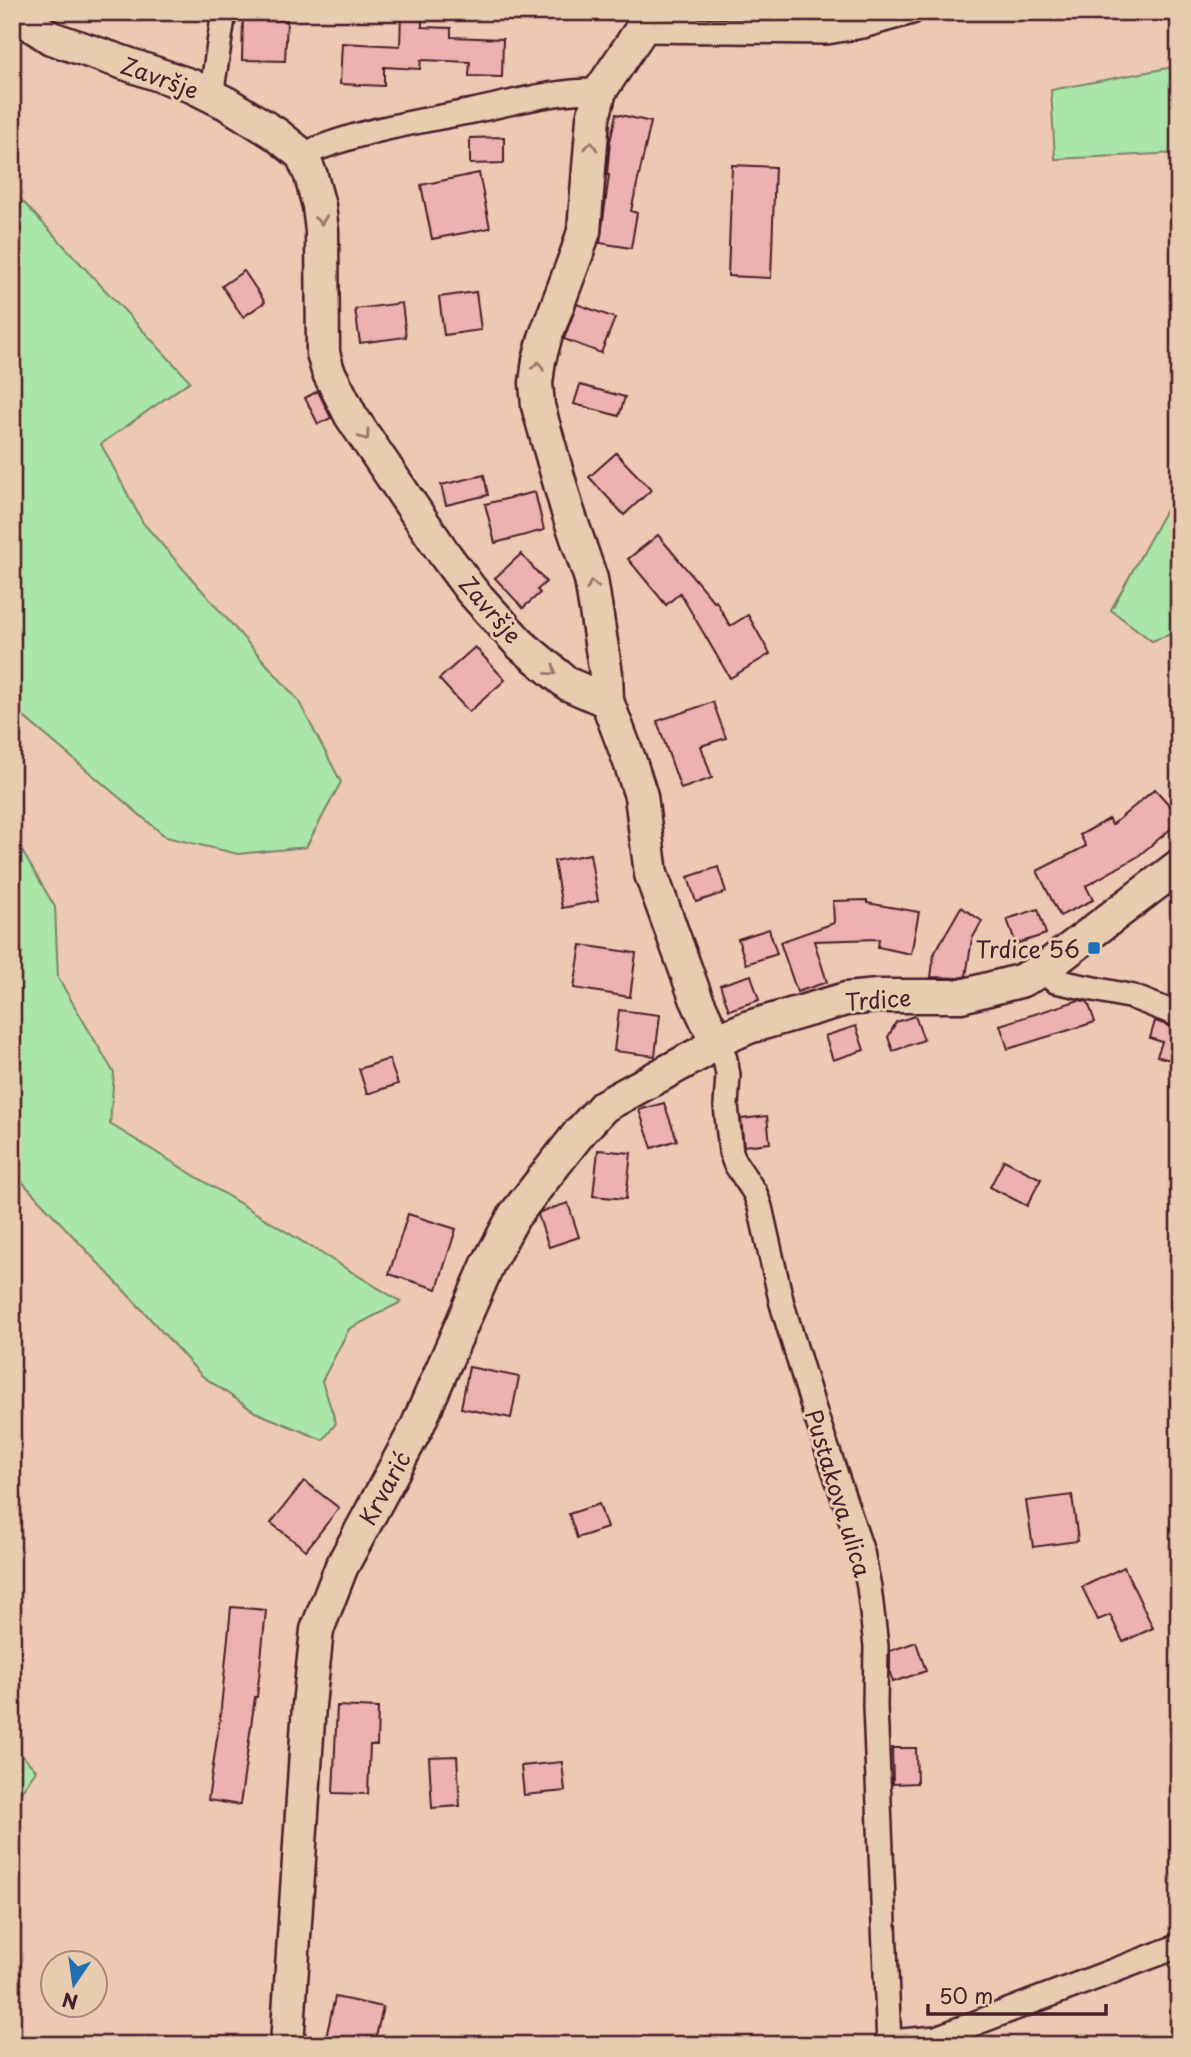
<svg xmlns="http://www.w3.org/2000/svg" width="1191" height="2057" font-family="'Playpen Sans',sans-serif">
<rect width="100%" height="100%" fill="#edc8b3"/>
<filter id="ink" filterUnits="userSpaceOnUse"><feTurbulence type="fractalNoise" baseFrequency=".0143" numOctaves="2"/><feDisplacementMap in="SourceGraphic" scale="14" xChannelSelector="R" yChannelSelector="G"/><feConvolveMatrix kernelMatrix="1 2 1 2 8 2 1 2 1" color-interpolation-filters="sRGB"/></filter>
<g filter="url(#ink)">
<g fill="#aae5aa" stroke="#7a826a" stroke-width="2">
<path d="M1179,66V153L1055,159L1051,90Z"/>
<path d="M12,190L190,381L101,444L143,523L298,700L341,782L306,847L238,854L166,837L12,707Z"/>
<path d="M1179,486V631L1152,641L1111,610Z"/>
<path d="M12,834L55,907L58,978L114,1073L110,1124L401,1302L349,1329L322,1381L336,1423L323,1440L255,1412L201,1375L146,1314L12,1171Z"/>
<path d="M12,1745L36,1770L12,1805Z"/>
</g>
<g fill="#ecb1b0" stroke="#4a1f2b" stroke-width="2">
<path d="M401,13H422V27L451,28V37L503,39L502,77L469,76L470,62L421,60L420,69L384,67V86L340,84L342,43L400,46Z"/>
<path d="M243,19L287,20L285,61L242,60Z"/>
<path d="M616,114L651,122L631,211L637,213L631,248L600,243L609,175H607L610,142Z"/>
<path d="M504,137V163L470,164V138Z"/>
<path d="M732,165L775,167L771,278L728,276Z"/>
<path d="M479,173L490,228L432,239L421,185Z"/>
<path d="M244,271L265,302L243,317L222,286Z"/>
<path d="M476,292L481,330L444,335L439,297Z"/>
<path d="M402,303L406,337L360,343L355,309Z"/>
<path d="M577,304L615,318L601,353L564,339Z"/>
<path d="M580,385L625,397L619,416L574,404Z"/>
<path d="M318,391L331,418L318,424L305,398Z"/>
<path d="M616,453L651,490L624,515L589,477Z"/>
<path d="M484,475L488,495L446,505L441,485Z"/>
<path d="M535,492L544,530L495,543L485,504Z"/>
<path d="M658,535L714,602L716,601L730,626L748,615L770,654L730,678L680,593L666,605L628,559Z"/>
<path d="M521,554L546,582L537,590L540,593L523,608L495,578Z"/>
<path d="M475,647L505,680L469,712L439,679Z"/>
<path d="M713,702L726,738L701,746L712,778L681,789L657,721Z"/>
<path d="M1155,789L1179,816V822L1137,857L1086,886L1093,900L1060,916L1037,871L1086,846L1080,835L1109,819L1112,825Z"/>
<path d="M590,854L598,901L562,908L554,861Z"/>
<path d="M718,867L726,892L696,902L688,877Z"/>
<path d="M867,900V903L919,912L911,954L878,947L879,939L814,941L827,982L797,992L780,942L834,923L833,901Z"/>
<path d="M961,907L982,921L972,939L966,976L959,978L931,977L934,954Z"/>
<path d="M1038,909L1046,934L1016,944L1007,919Z"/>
<path d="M769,929L777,954L746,964L738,939Z"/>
<path d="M581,945L636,953L630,997L574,988Z"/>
<path d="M751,975L759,1000L729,1010L720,985Z"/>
<path d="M1079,1000L1088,1002L1095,1022L1008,1049L1000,1025Z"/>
<path d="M619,1010L660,1015L655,1056L614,1051Z"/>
<path d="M915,1016L924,1040L893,1051L888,1037L896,1022Z"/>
<path d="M1155,1021L1179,1029V1063L1157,1056L1162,1042L1150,1038Z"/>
<path d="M856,1026L864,1050L833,1060L825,1036Z"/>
<path d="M389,1059L398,1084L367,1094L359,1069Z"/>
<path d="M664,1103L677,1140L652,1148L639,1110Z"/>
<path d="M767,1116L770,1143L744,1146L741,1119Z"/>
<path d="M598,1150L631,1153L626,1199L593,1196Z"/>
<path d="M1004,1160L1041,1179L1027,1206L990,1187Z"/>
<path d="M568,1203L579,1237L549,1247L538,1215L540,1212Z"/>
<path d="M408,1214L456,1229L437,1289L389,1274Z"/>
<path d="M469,1367L519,1377L511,1418L461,1408Z"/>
<path d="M304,1481L339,1508L306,1550L271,1523Z"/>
<path d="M1072,1495L1078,1541L1033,1547L1026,1501Z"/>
<path d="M599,1504L607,1528L577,1538L569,1514Z"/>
<path d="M1124,1567L1153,1628L1123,1642L1110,1615L1098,1620L1082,1587Z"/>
<path d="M231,1607L266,1610L257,1697H255L240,1805L208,1800L220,1718Z"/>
<path d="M916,1642L926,1671L893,1682L890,1673V1651Z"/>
<path d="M337,1706L378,1708L377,1745H370L368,1794L333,1793Z"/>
<path d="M892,1748H916L917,1783L893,1784Z"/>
<path d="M457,1756L460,1806L432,1808L429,1757Z"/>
<path d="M562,1762L565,1791L524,1795L521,1766Z"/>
<path d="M335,1997L383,2007L374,2045H337L325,2042Z"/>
</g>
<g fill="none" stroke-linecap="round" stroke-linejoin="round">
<defs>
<g id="street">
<path d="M641,30L827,32L863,26L912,12"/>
<path d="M211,96L224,12"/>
<path d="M302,155C357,131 415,122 473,111C515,102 557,90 600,91"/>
<path d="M1041,971L1055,981L1133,997L1179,1015"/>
<path d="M716,1041L725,1059L728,1075L726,1106L731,1152L735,1163L755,1193L760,1207L782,1304L816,1416L862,1552L869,1587L876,1646L875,1706L889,2045"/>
<path d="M890,2042L936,2038L1179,1946"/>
</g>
<g id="secondary">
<path d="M12,12L51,38L192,86L226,103L276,134L302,155L311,176L319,206L322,231L323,353L328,371L351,416L445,555L471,590L520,644L568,684L607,701"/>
<path d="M648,12L641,30L600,91L593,118L584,231L577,253L545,338L539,360L536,383L538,406L567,509L591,579L606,674L607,701L630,762L641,796L651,874L696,998L716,1041"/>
<path d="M287,2045L309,1705L317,1630L341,1568L417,1427L488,1264L514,1216L580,1132L604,1106L701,1053L716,1041L749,1027L846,999L877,996H961L1020,981L1041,971L1179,866"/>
</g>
</defs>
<use href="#street" stroke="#4a1f2b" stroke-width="28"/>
<use href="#secondary" stroke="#4a1f2b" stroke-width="37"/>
<use href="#street" stroke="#e8ccaf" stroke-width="23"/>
<use href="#secondary" stroke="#e8ccaf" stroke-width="32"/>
</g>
<defs><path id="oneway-chevron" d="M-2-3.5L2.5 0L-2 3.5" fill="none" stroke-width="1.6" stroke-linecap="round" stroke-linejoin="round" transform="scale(1.75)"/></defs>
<g stroke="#99766d">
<use href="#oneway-chevron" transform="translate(591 146) rotate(-85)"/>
<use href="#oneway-chevron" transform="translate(321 220) rotate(82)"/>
<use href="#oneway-chevron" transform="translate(538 366) rotate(-80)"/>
<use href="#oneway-chevron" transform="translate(365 436) rotate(56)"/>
<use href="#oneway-chevron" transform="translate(592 585) rotate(-102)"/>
<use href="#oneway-chevron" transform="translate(552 671) rotate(40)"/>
</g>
</g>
<rect fill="#1f6fb2" stroke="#e8ccaf" stroke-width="2.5" x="1087" y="941" width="14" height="14" rx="3.5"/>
<g text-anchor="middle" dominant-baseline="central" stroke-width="6" stroke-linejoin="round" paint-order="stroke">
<g font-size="23" fill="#4a1f2b" stroke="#e8ccaf">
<text transform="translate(160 77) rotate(20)">Završje</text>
<text transform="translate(491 609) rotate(49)">Završje</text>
<text transform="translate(878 999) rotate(-4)">Trdice</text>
<text transform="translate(384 1488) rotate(-61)">Krvarić</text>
<text transform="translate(839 1493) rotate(73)">Pustakova ulica</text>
</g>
<g font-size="23" fill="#4a1f2b" stroke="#e8ccaf" text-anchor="end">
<text x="1080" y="948">Trdice 56</text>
</g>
</g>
<rect width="1191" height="2057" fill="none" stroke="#e8ccaf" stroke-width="42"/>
<rect x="21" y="21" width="1149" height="2015" fill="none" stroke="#4a1f2b" stroke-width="2.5" filter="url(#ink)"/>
<g transform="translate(74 1984) rotate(193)"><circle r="33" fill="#e8ccaf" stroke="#a9877a" stroke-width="2"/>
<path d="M0-5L12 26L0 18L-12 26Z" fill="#1f6fb2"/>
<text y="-10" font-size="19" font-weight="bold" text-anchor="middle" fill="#4a1f2b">N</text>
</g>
<path d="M928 2004v10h178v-10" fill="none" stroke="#4a1f2b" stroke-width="3.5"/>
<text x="939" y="2004" font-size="21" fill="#4a1f2b" stroke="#e8ccaf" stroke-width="5" paint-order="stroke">50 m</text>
</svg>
